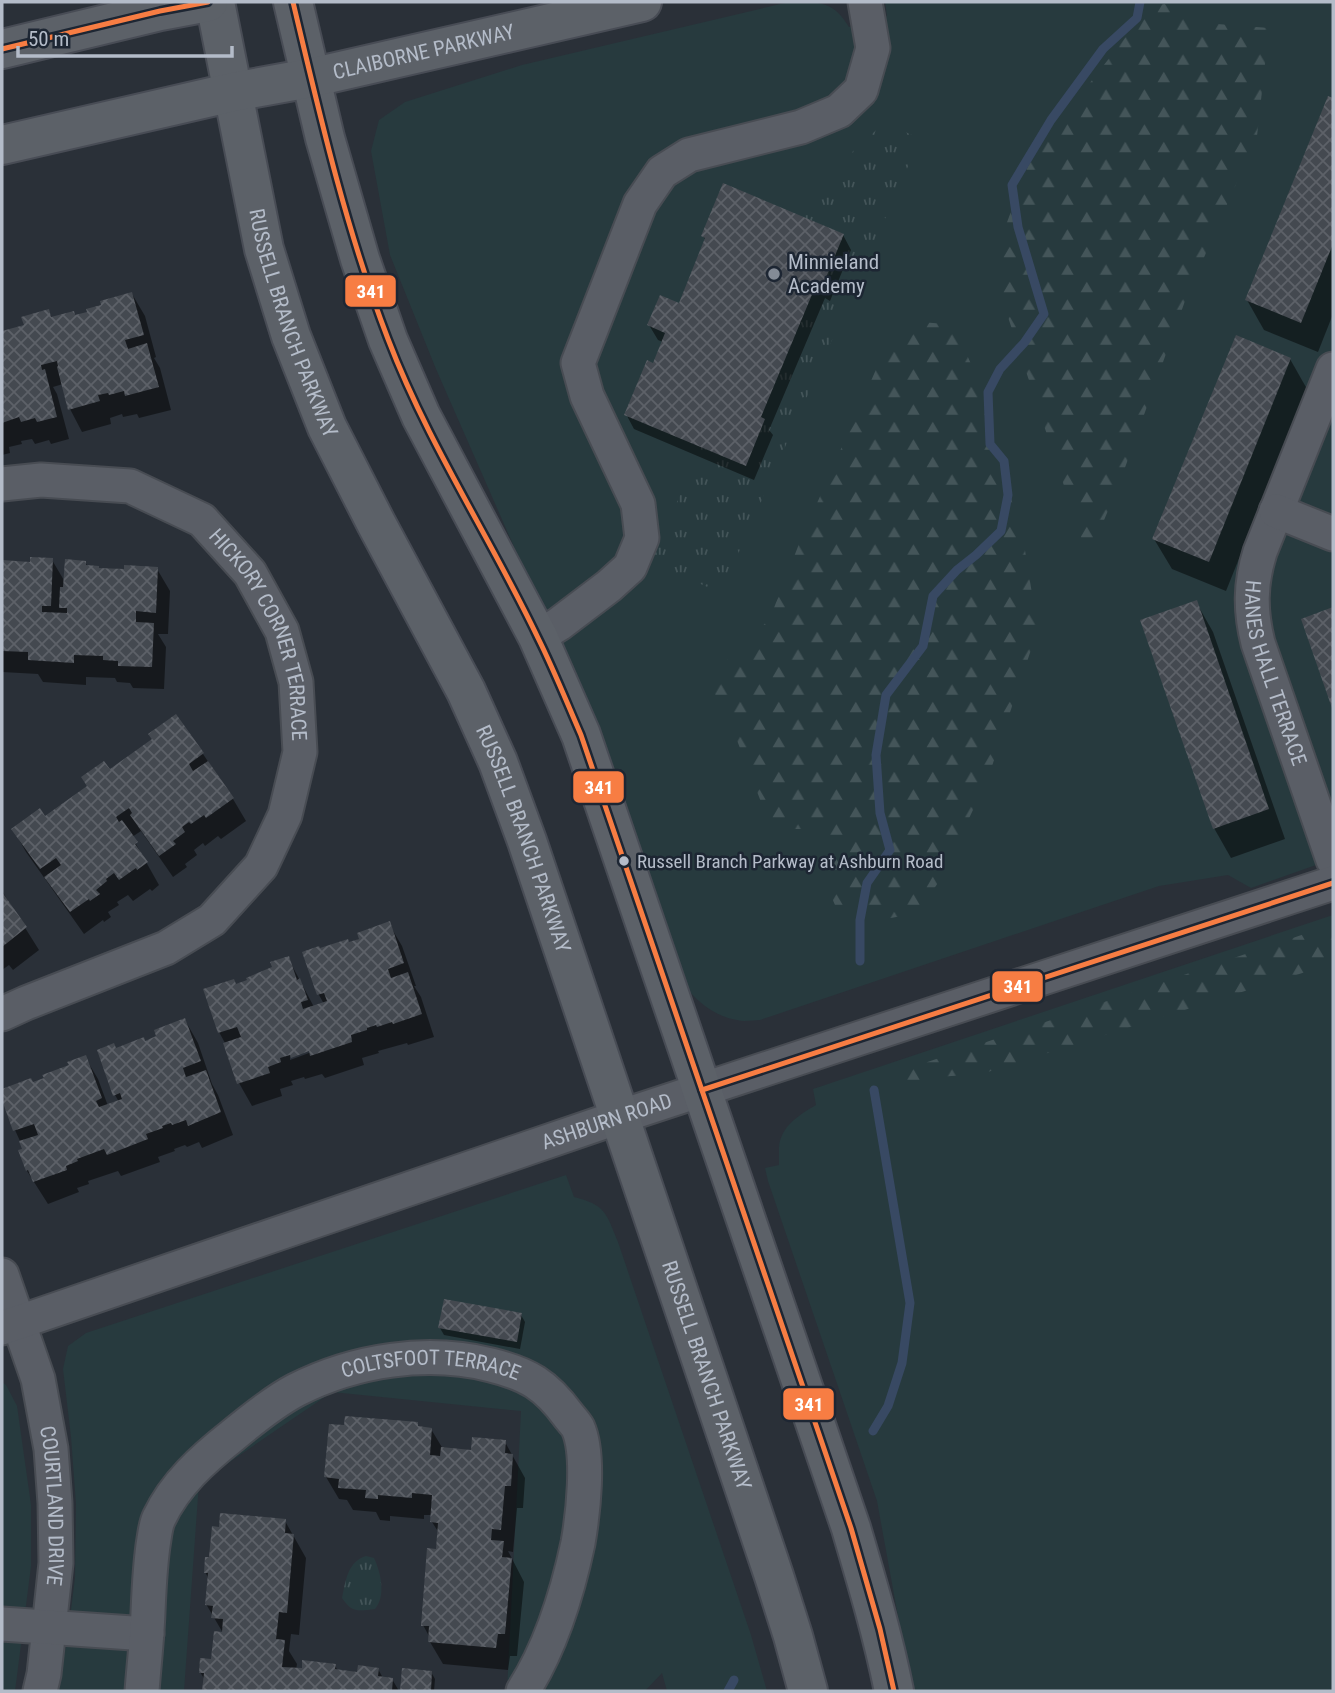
<svg xmlns="http://www.w3.org/2000/svg" width="1335" height="1693" font-family="'Roboto Condensed',sans-serif">
<defs>
<pattern id="forest-firs" width="22" height="20" patternUnits="userSpaceOnUse" patternTransform="scale(1.75)"><rect width="22" height="20" fill="#273a3e"/><path d="M5 1l3.5 6h-7zM16 11l3.5 6h-7z" fill="#445559"/></pattern>
<pattern id="park-tufts" width="24" height="20" patternUnits="userSpaceOnUse" patternTransform="scale(1.75)"><rect width="24" height="20" fill="#273a3e"/><path d="M3 7l-1-3M5 7V3M7 7l1-3M15 17l-1-3M17 17v-4M19 17l1-3" fill="none" stroke="#445559"/></pattern>
<pattern id="building-cross-hatch" width="8" height="8" patternUnits="userSpaceOnUse" patternTransform="scale(1.75)"><rect width="8" height="8" fill="#444950"/><path d="M0 0l8 8M0 8l8-8" fill="none" stroke="#5d6168"/></pattern>
</defs>
<rect width="100%" height="100%" fill="#2a3038"/>
<g fill="#273a3e">
<path d="M789,2C818,2 833,0 849,27L887,16L885,2H1333V859L1251,888L1228,875L1159,886L760,1020C753,1020 744,1022 737,1020C718,1017 701,1005 689,991L650,884L615,776L577,680L522,565L436,369L390,255L371,151L379,120L405,102L522,65Z"/>
<path d="M1333,915V1691H914L901,1633L877,1501L768,1181L765,1168L779,1165C779,1159 779,1153 779,1147C781,1126 799,1115 816,1105L813,1089Z"/>
<path d="M566,1175L574,1197C606,1205 606,1213 618,1242L751,1635L767,1691H667L662,1673L645,1691H507L521,1411L332,1392L199,1483L184,1691H56L67,1642L75,1578L76,1504L71,1437L63,1369L68,1346L86,1333Z"/>
<path d="M2,1382L6,1385L17,1406L31,1505V1566L15,1691H2Z"/>
</g>
<g fill="url(#forest-firs)">
<path d="M1165,4L1191,22L1269,28L1257,136L1185,301L1118,487L1088,558L1002,299L1003,233L1028,166L1082,93L1150,6Z"/>
<path d="M921,322L945,324L961,341L977,378L1024,544L1033,600L1042,617L988,778L940,880L917,913L891,918L835,905C822,875 820,871 828,839L818,829H792L772,821L763,807L731,725L709,683L713,670L742,649L770,618L799,544L882,356L898,336Z"/>
<path d="M1322,928L1333,929V963L1315,969L975,1076C951,1074 929,1078 905,1084L898,1072Z"/>
</g>
<g fill="url(#park-tufts)">
<path d="M885,122L920,139L721,593L651,562L701,447L746,465L765,419L761,417L816,285L788,211Z"/>
<path d="M366,1556L374,1558C381,1573 386,1596 375,1609C358,1611 352,1613 342,1598C346,1581 347,1562 366,1556Z"/>
</g>
<g fill="#0007" fill-rule="evenodd">
<path d="M1329,98L1333,100V314L1318,352L1264,330L1247,300Z"/>
<path d="M843,235L851,250L830,301L825,298L769,430L773,435L754,480L634,429L626,414L654,365L663,342L658,340L649,325L679,305L706,241L703,236Z"/>
<path d="M132,294L145,316L156,357L154,358L160,368L171,410L139,418L137,414L123,417L122,414L110,418L111,424L82,432L70,409L63,384L53,387L57,394L69,439L51,444L49,440L35,444L32,439L21,441L22,444L9,447L10,453L2,455V333L26,327L48,311L52,318L76,317Z"/>
<path d="M1290,359L1307,389L1226,591L1172,569L1154,539Z"/>
<path d="M52,560L65,582L85,562L88,567L99,569H157L170,591L168,634H158L166,647L164,689L133,688L130,683L117,682L115,678L86,677V685L43,682L38,674L2,672V562L31,563Z"/>
<path d="M1196,602L1213,632L1285,839L1231,858L1214,828Z"/>
<path d="M203,754L233,799L246,821L221,839L218,836L205,846L203,843L194,850L197,855L185,864L187,867L173,877L141,831L132,837L159,885L152,891L150,889L133,901L128,895L117,902L119,905L108,912L111,917L104,922L103,920L84,934L26,852L13,829L45,818L110,772Z"/>
<path d="M2,891L39,950L13,970L9,965L2,970Z"/>
<path d="M389,924L402,946L416,986H414L421,997L434,1037L408,1045L407,1043L378,1051L379,1053L362,1058L364,1065L325,1078L322,1074L305,1079L304,1077L291,1081L293,1085L280,1089L282,1096L252,1106L239,1083L225,1043L219,1032L274,968L288,958L314,1007L324,1004L319,995L304,953L349,944ZM316,1047L317,1050L290,1060V1056Z"/>
<path d="M185,1020L198,1043L212,1084L218,1095L233,1135L202,1148L199,1142L187,1147L185,1145L174,1149L175,1151L158,1157L160,1162L121,1176L118,1171L88,1181L89,1184L77,1188L79,1192L48,1204L27,1171L20,1151L24,1150L15,1130L2,1095V1091L30,1080L33,1084L71,1066L85,1057L98,1079L108,1106L119,1102L115,1095L116,1050L145,1042Z"/>
<path d="M521,1315L525,1322L520,1349L444,1335L440,1328Z"/>
<path d="M417,1424L419,1428L431,1429L443,1449L472,1452L505,1442L525,1478L523,1508H517L513,1552L508,1551L524,1582L517,1656H510L508,1670L443,1664L430,1642V1638L423,1625L437,1551L439,1533L432,1522L433,1515H424V1519L390,1516V1521L380,1520L376,1512L353,1510L347,1500L339,1499L326,1477Z"/>
<path d="M285,1521L306,1558L299,1635L291,1634L289,1651L297,1664L296,1670L335,1665L338,1672L359,1673L378,1669L383,1678L392,1679L399,1691H204L205,1680L200,1672L213,1661L223,1633L206,1604L209,1579L205,1572Z"/>
<path d="M404,1670L431,1672L435,1679L434,1691H402Z"/>
</g>
<g fill="none" stroke-linecap="round" stroke-linejoin="round">
<g stroke="#384963" stroke-width="9">
<path d="M860,961V920L867,883L890,850L880,813L876,755L886,695L923,646L933,596L957,570L976,555L1001,531L1008,495L1004,461L990,444L988,392L1000,369L1024,343L1044,314L1018,227L1012,185L1051,120L1103,49L1137,18L1140,2"/>
<path d="M873,1431L888,1406L902,1363L910,1303L874,1090"/>
<path d="M728,1691L734,1680"/>
</g>
</g>
<g fill="url(#building-cross-hatch)">
<path d="M1328,96L1333,98V244L1301,323L1245,300Z"/>
<path d="M723,183L844,234L822,287L816,285L761,417L765,419L746,466L624,415L647,360L653,363L665,333L647,325L660,295L679,303L705,238L701,236Z"/>
<path d="M132,292L144,335L125,340L128,349L147,343L159,387L125,396L124,391L109,395L108,393L98,395L100,401L68,410L57,367L58,366L57,361L41,365L42,370L45,369L57,417L37,422L35,418L21,422L19,417L2,423V331L24,325L21,317L49,309L51,317L74,311L75,315L87,312L86,309L101,305L100,301Z"/>
<path d="M1236,335L1291,358L1209,562L1152,539Z"/>
<path d="M30,557L53,558L51,606H42V612L67,613V608H59L60,587H63L65,559L86,561V565L99,566V568L124,569V565L158,567L156,613L136,611V622L154,623L152,667L118,666V661L103,660V656L74,655V663L28,660V652L2,651V560L30,562Z"/>
<path d="M1197,600L1269,809L1213,829L1140,620Z"/>
<path d="M1333,607V711L1301,619Z"/>
<path d="M176,714L204,753L189,764L193,771L208,761L234,798L206,818L204,815L191,824L189,822L182,827L185,832L173,841L176,844L159,856L130,815L132,813L129,808L116,817L119,822L122,820L138,842L135,844L148,862L137,870L136,868L119,880L114,873L106,879L107,881L96,890L100,894L90,901L89,899L70,912L44,877L61,865L56,858L40,869L11,829L40,808L45,816L87,786L81,777L104,761L110,769L152,739L148,734Z"/>
<path d="M2,892L27,927L2,947Z"/>
<path d="M390,921L404,963L388,969L391,978L408,972L422,1014L393,1024L392,1022L377,1027L376,1025L367,1028V1030L351,1035L352,1042L310,1056L309,1051L291,1058L290,1055L280,1058L281,1062L268,1067L270,1073L237,1084L223,1043L241,1037L237,1027L218,1033L203,989L234,979L236,984L247,980L246,978L272,967L270,962L289,956L297,980L300,978L308,1000L301,1002L303,1009L327,1001L324,993L317,995L302,952L319,946L320,948L348,939L349,942L359,939L357,933Z"/>
<path d="M185,1018L201,1061L183,1068L186,1077L206,1070L221,1112L188,1126L186,1120L172,1125L171,1123L162,1126L163,1128L146,1134L148,1139L107,1155L104,1149L77,1159L78,1161L66,1166L67,1170L33,1182L28,1170L26,1171L18,1150L22,1149L19,1141L38,1135L34,1124L13,1131L2,1100V1089L31,1078L33,1082L44,1078L42,1075L69,1065L67,1062L86,1055L102,1098L96,1101L99,1107L122,1099L120,1093L113,1096L97,1050L114,1043L116,1048L144,1037L145,1041L156,1036L154,1030Z"/>
<path d="M444,1299L522,1313L517,1342L438,1328Z"/>
<path d="M345,1416L418,1422V1426L432,1428L430,1455L440,1456L441,1447L471,1450L472,1437L506,1440L505,1453L513,1454L511,1486H505L501,1530L492,1529L491,1540L504,1541L502,1557L512,1558L505,1634H498L496,1648L428,1642L429,1626H421L427,1548L436,1549L438,1523L430,1522L432,1495L412,1493V1498L378,1495V1499L365,1498L366,1490L338,1488L339,1479L324,1477L329,1424L344,1425Z"/>
<path d="M220,1513L286,1519L285,1533L294,1534L287,1613L279,1612L276,1639L285,1640L282,1667L302,1668V1660L336,1664L335,1669L357,1672L358,1665L379,1668L378,1676L393,1678L392,1691H202L204,1673H199L200,1658L211,1659L214,1631L222,1632L223,1619L211,1618L213,1606L205,1605L208,1573H204L205,1557H209L212,1526L219,1527Z"/>
<path d="M402,1668L432,1671L431,1691H400Z"/>
</g>
<g fill="none" stroke-linecap="round" stroke-linejoin="round">
<defs>
<g id="minor">
<path id="s1" d="M1333,369L1260,552C1250,584 1250,611 1258,643L1333,860"/>
<path id="s2" d="M2,484L41,480L130,486L202,520L250,573L282,631L296,682L300,752L285,815L261,866L212,920L166,948L26,1003L2,1014"/>
<path d="M1276,511L1333,534"/>
<path d="M538,637L559,624L609,586L630,567L642,538L638,504L587,396L578,363L640,204L662,172L689,155L801,127L839,111L861,90L873,48L865,2"/>
<path id="s3" d="M2,1275L38,1379L51,1449L55,1503L56,1563L44,1674L40,1691"/>
<path id="s4" d="M2,1328L619,1117L1333,883"/>
<path d="M2,1624L147,1634"/>
<path id="s5" d="M142,1691C144,1665 147,1639 148,1612C149,1588 150,1563 154,1539C155,1532 156,1524 159,1518C175,1484 203,1459 232,1436C250,1421 275,1401 296,1390C355,1360 427,1349 491,1365C528,1374 546,1385 568,1415C571,1419 576,1424 578,1428C590,1455 583,1514 578,1543C567,1595 551,1647 523,1691"/>
</g>
<g id="major">
<path id="s6" d="M215,2L264,249L291,336L327,427L376,523L466,691L498,762L527,841L774,1576L793,1636L808,1691"/>
<path d="M293,2L325,138L360,259L388,340L421,416L538,637L581,735L851,1528C867,1582 883,1636 894,1691"/>
<path d="M2,49L160,11L208,2"/>
<path id="s7" d="M2,145L233,92L310,78L642,2"/>
</g>
</defs>
<use href="#minor" stroke="#484c53" stroke-width="37"/>
<use href="#major" stroke="#484c55" stroke-width="42"/>
<use href="#minor" stroke="#5a5e66" stroke-width="33"/>
<use href="#major" stroke="#5c6168" stroke-width="38"/>
<defs>
<g id="bus-1">
<path d="M293,2C320,116 346,230 388,339C428,444 490,537 538,638C554,670 567,703 581,735L851,1528L880,1629L894,1691"/>
<path d="M2,49L160,11L208,2"/>
<path d="M702,1090L1333,883"/>
</g>
</defs>
<use href="#bus-1" stroke="#1d2633" stroke-width="10"/>
<use href="#bus-1" stroke="#f77d43" stroke-width="5"/>
</g>
<circle fill="#848b96" stroke="#1d2633" stroke-width="2.5" cx="774" cy="274" r="7"/>
<circle fill="#b4bcc9" stroke="#1d2633" stroke-width="2.5" cx="624" cy="861" r="6"/>
<g text-anchor="middle" dominant-baseline="central" stroke-width="5" stroke-linejoin="round" paint-order="stroke">
<g font-size="19" fill="#b4bcc9" stroke="#1d2633" text-anchor="start">
<text x="637" y="861">Russell Branch Parkway at Ashburn Road</text>
</g>
<g font-size="21" fill="#b4bcc9" stroke="#1d2633">
<text stroke="none"><textPath href="#s7" startOffset="432">CLAIBORNE PARKWAY</textPath></text>
<text stroke="none"><textPath href="#s6" startOffset="331">RUSSELL BRANCH PARKWAY</textPath></text>
<text stroke="none"><textPath href="#s2" startOffset="341">HICKORY CORNER TERRACE</textPath></text>
<text stroke="none"><textPath href="#s1" startOffset="322">HANES HALL TERRACE</textPath></text>
<text stroke="none"><textPath href="#s6" startOffset="898">RUSSELL BRANCH PARKWAY</textPath></text>
<text stroke="none"><textPath href="#s4" startOffset="639">ASHBURN ROAD</textPath></text>
<text stroke="none"><textPath href="#s6" startOffset="1465">RUSSELL BRANCH PARKWAY</textPath></text>
<text stroke="none"><textPath href="#s5" startOffset="504">COLTSFOOT TERRACE</textPath></text>
<text stroke="none"><textPath href="#s3" startOffset="238">COURTLAND DRIVE</textPath></text>
</g>
<g font-size="21" fill="#b4bcc9" stroke="#1d2633" text-anchor="start">
<text x="788" y="262">Minnieland<tspan x="788" dy="24">Academy</tspan></text>
</g>
</g>
<g stroke="#1d2633" stroke-width="2.5">
<rect x="344" y="274" width="53" height="34" rx="7" fill="#f77d43"/>
<rect x="572" y="770" width="53" height="34" rx="7" fill="#f77d43"/>
<rect x="991" y="970" width="53" height="33" rx="7" fill="#f77d43"/>
<rect x="782" y="1387" width="53" height="34" rx="7" fill="#f77d43"/>
</g>
<g font-size="19" text-anchor="middle" font-weight="bold" fill="#fff">
<text x="371" y="298">341</text>
<text x="599" y="794">341</text>
<text x="1018" y="993">341</text>
<text x="809" y="1411">341</text>
</g>
<rect width="1335" height="1693" fill="none" stroke="#b4bcc9" stroke-width="7"/>
<path d="M18 46v10h214v-10" fill="none" stroke="#b4bcc9" stroke-width="3.5"/>
<text x="28" y="46" font-size="21" fill="#b4bcc9" stroke="#1d2633" stroke-width="5" paint-order="stroke">50 m</text>
</svg>
